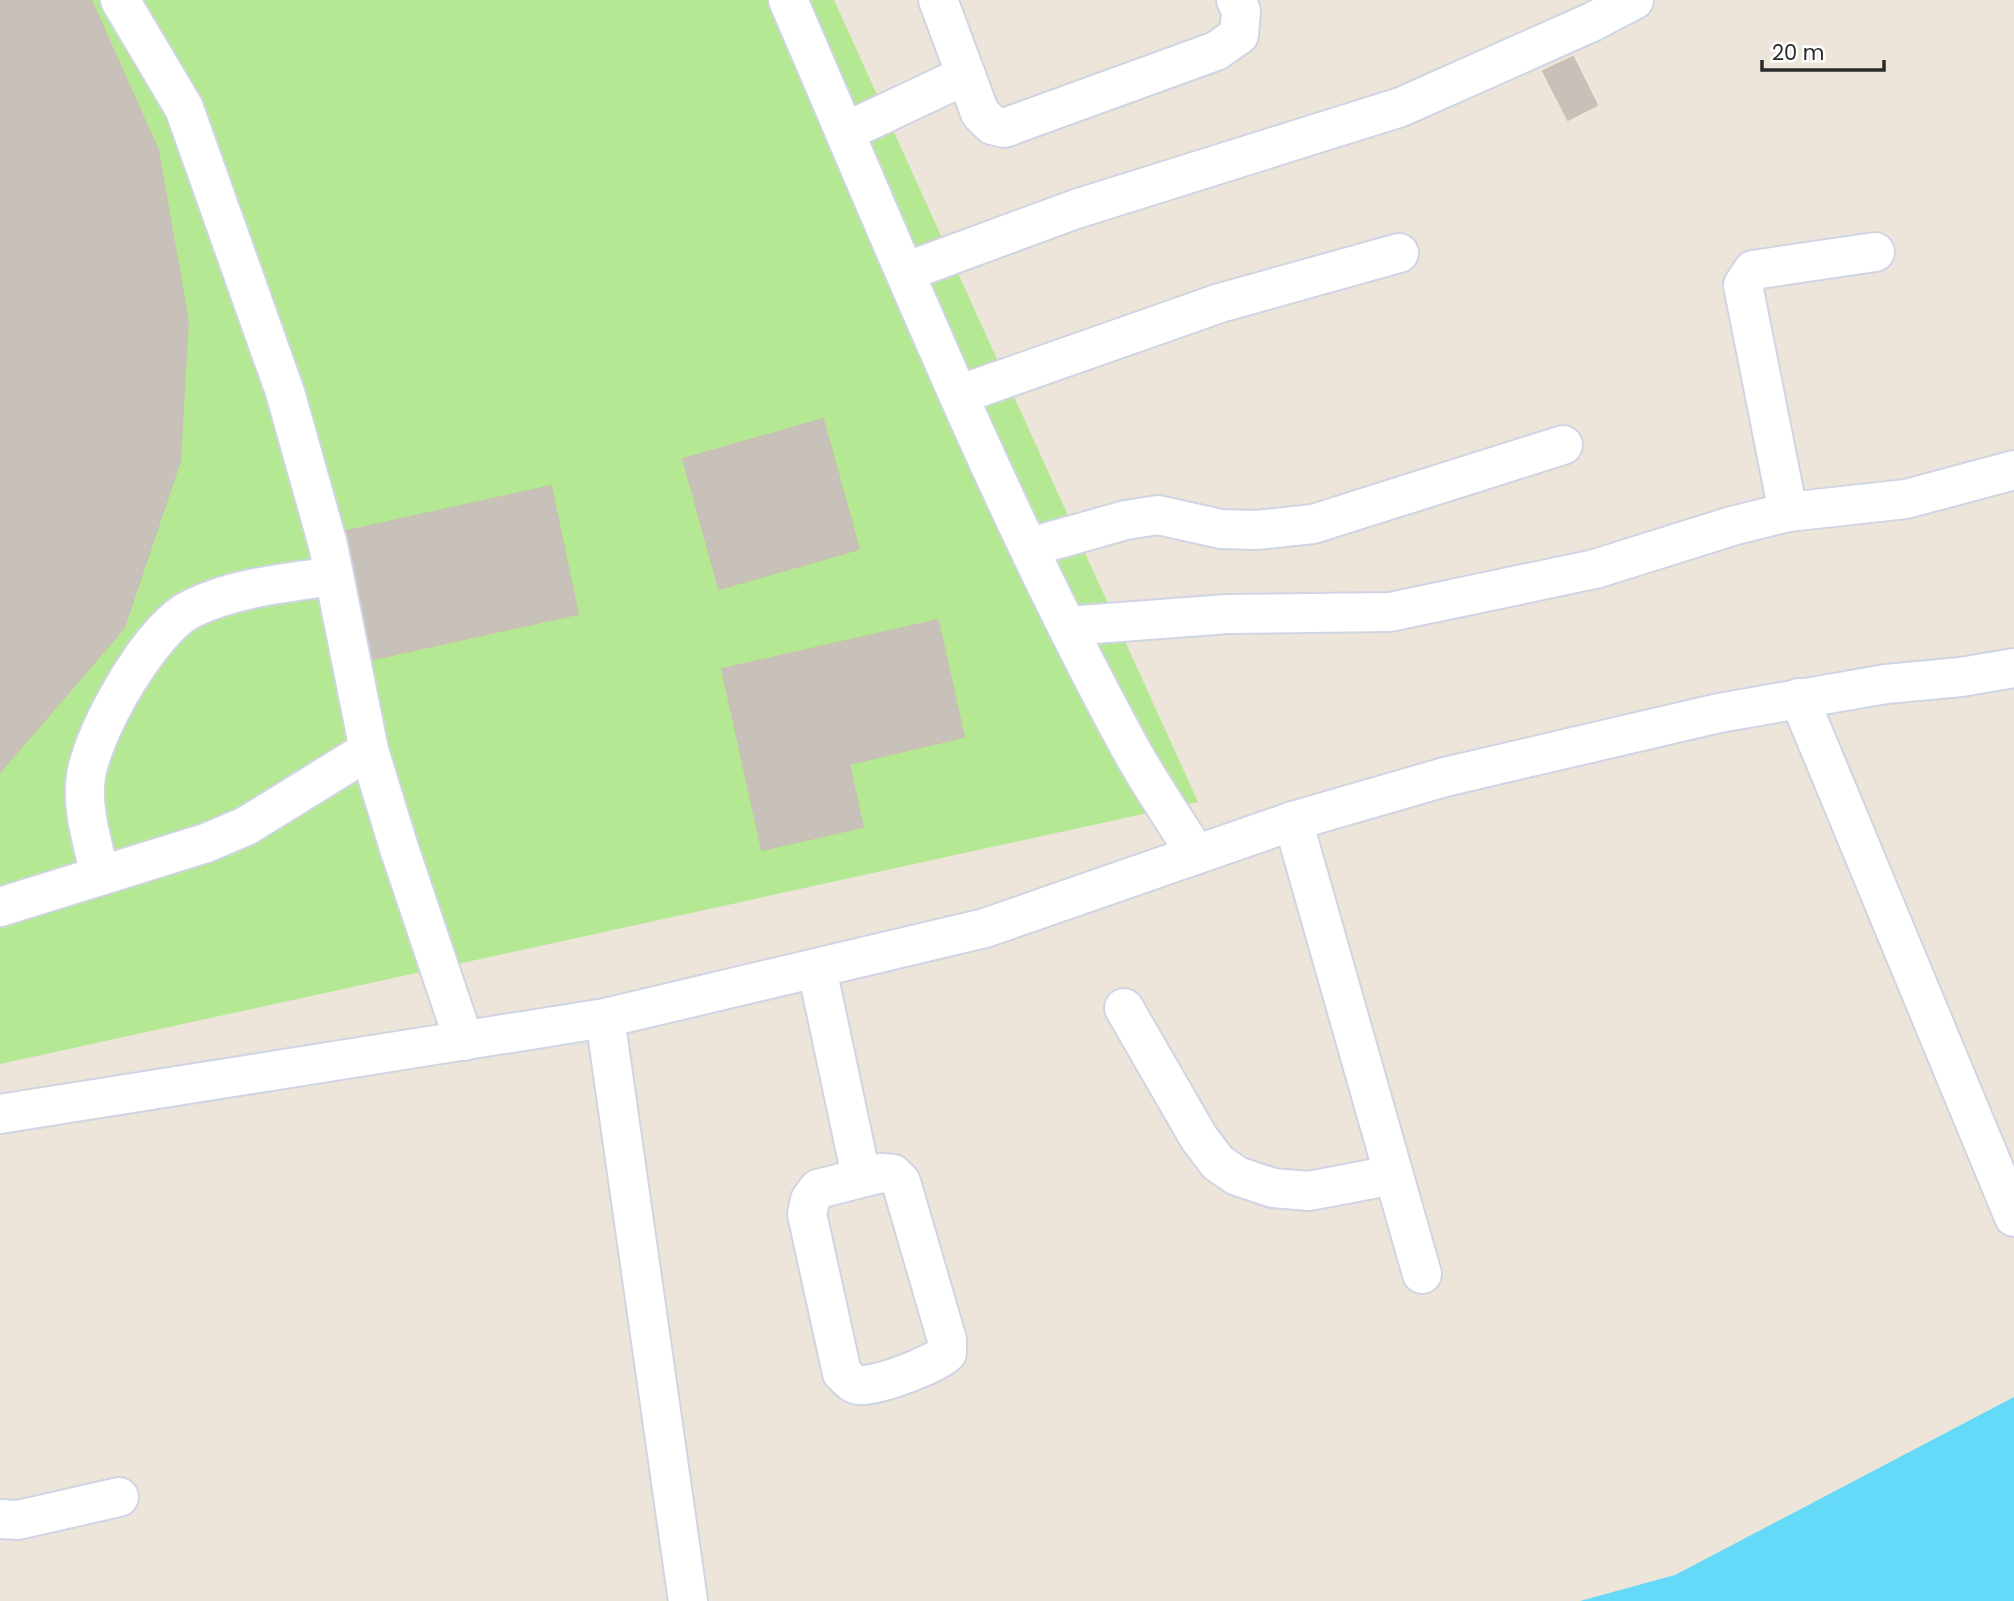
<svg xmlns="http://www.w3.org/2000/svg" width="2014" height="1601" font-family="Poppins,sans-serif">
<rect width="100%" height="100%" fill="#ede4da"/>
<path fill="#b5e892" d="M0,0H834L1198,802L0,1064Z"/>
<path fill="#65daf8" d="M2014,1397V1601H1580L1675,1575Z"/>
<g fill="#c8c1ba" stroke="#c9c0b4" stroke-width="2">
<path d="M0,0H91L158,150L188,321L180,461L124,628L0,772Z"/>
<path d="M1573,57L1597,105L1568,120L1543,71Z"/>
<path d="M823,419L859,549L719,589L683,459Z"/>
<path d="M551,486L578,614L360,662L333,534Z"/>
<path d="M938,620L964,737L849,764L863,827L762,850L722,669Z"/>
</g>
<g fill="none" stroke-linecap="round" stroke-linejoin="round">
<defs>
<g id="minor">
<path d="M120,0L184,108L285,392L328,545L369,750L399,848L464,1041"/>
<path d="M788,0C896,250 999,507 1129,746C1149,783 1174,819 1196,854"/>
<path d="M938,0L980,113L992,125L1004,128L1216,51L1239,35L1241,11L1236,0"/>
<path d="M845,132L966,75"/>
<path d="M905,272L1076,209L1401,107L1592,22L1634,0"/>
<path d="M961,394L1220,303L1399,253"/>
<path d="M1788,512L1743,285L1753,270L1875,252"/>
<path d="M1030,547L1126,520L1158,515L1221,529L1256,530L1313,524L1563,445"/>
<path d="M1067,626L1228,614L1390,612L1595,569L1732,526L1788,512L1906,499L2014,470"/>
<path d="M1799,698L2014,1217"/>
<path d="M1293,821L1422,1274"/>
<path d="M100,876C93,844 81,808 86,776C93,731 151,627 193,608C236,587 287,583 334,576"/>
<path d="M0,907L206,843L246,826L369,750"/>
<path d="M817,969L861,1176"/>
<path d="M1124,1008L1199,1138L1218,1163L1237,1176L1273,1188L1309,1191L1393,1175"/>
<path d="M605,1018L688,1601"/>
<path d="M0,1114L605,1018L985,928L1293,821L1445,777L1719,713L1886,684L1961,677L2014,668"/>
<path d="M881,1173L893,1174L901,1182L947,1340V1353C935,1364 869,1391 855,1384C850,1382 846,1376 842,1373L807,1214L810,1200L818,1189Z"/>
<path d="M0,1519L18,1520L119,1497"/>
</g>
</defs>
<use href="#minor" stroke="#d0d5e4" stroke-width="42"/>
<use href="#minor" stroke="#fff" stroke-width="38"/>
</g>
<path d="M1762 60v10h122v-10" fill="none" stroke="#2a2a2a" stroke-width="3.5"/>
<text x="1772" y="60" font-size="21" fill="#2a2a2a" stroke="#ffffff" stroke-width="5" paint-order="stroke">20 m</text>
</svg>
